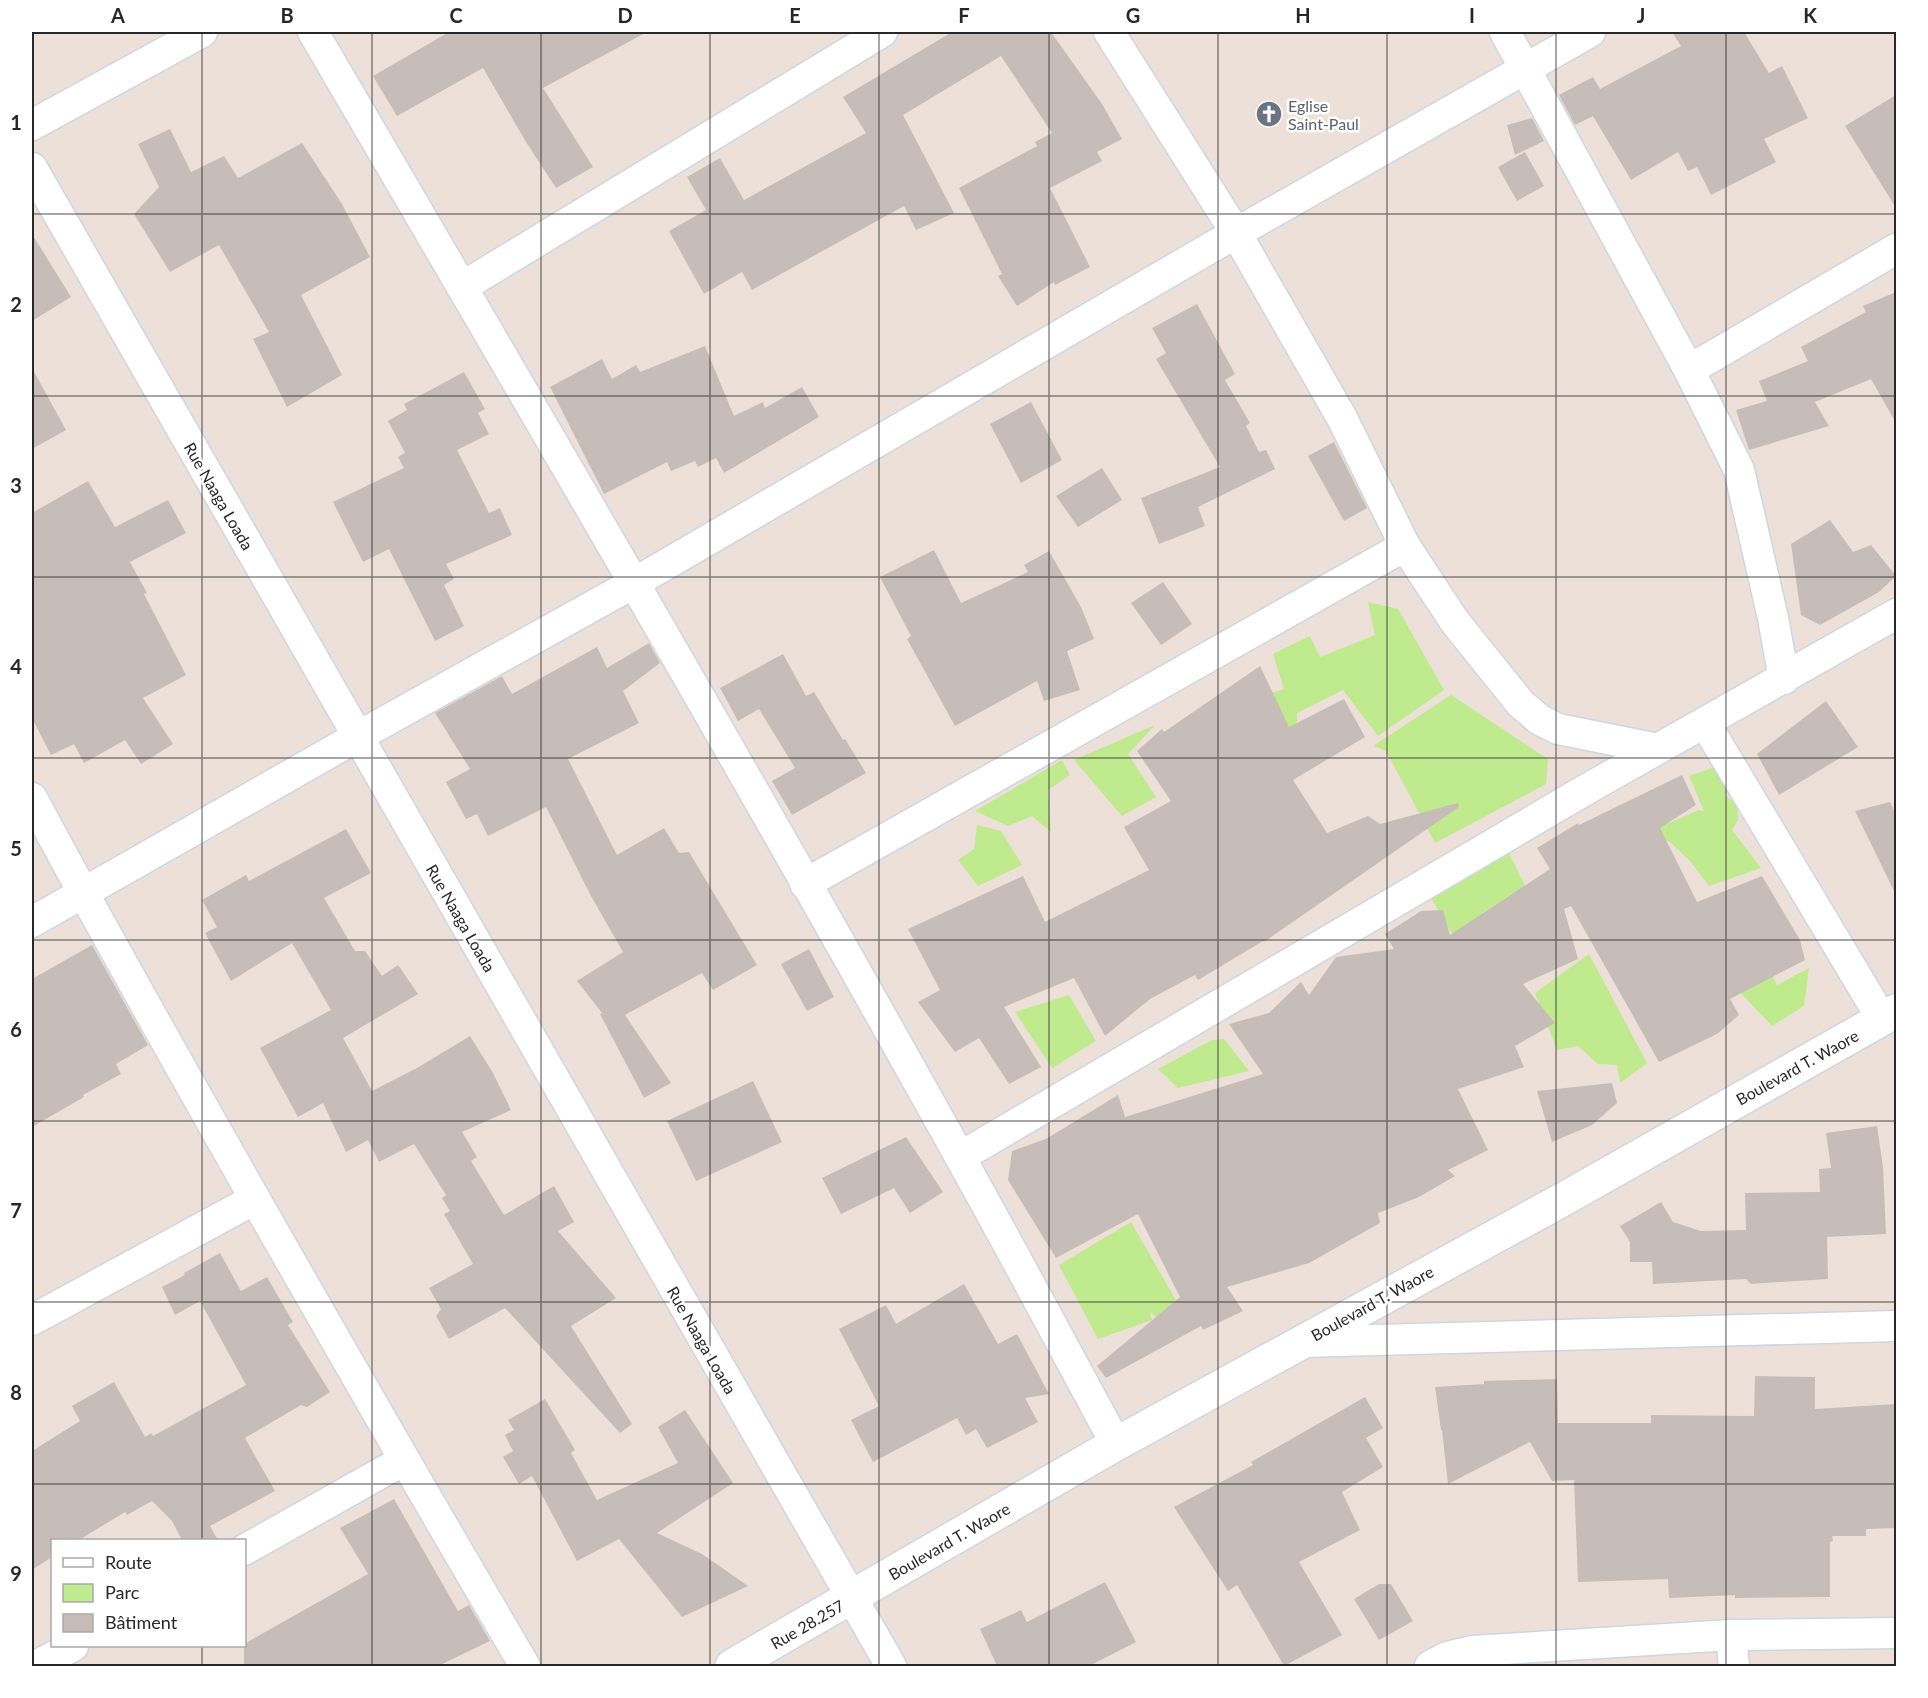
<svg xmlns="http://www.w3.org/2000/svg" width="1928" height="1698" font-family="Lato,sans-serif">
<rect width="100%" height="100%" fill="#ede0d8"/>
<g fill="#bfea8e">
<path d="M1368,602L1398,609L1444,690L1378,736L1343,690L1297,713V726L1246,746L1229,707L1284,689L1273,654L1310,636L1320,657L1375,635Z"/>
<path d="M1451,695L1548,759L1546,784L1435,843L1386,751L1373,746Z"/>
<path d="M1155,725L1128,754L1156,797L1122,816L1074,760Z"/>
<path d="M1062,760L1070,775L1048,790L1051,832L1032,816L1008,826L975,811Z"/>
<path d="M1715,767L1730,785L1725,796L1737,804L1738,820L1732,830L1761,868L1709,886L1690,861L1669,841L1656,839L1658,819L1664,825L1699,810L1704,811L1689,776Z"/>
<path d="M977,825L1001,831L1022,865L978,886L958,860L974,849Z"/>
<path d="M1507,849L1531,898L1515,892L1483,913L1508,943L1524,984L1513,985L1456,940L1431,898Z"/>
<path d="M1589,954L1647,1063L1620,1083L1617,1065L1598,1064L1578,1046L1557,1050L1535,993Z"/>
<path d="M1764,958L1777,985L1809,968L1804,1006L1772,1026L1736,988Z"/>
<path d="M1069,995L1096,1041L1052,1068L1015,1012Z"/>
<path d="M1224,1039L1249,1071L1178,1088L1158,1069L1212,1040Z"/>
<path d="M1131,1222L1190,1325L1179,1336L1150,1312L1152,1320L1098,1339L1059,1265Z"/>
</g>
<g fill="#c7bdb8">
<path d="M449,32H647L543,88L593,167L556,188L526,142L483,68L397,116L373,76Z"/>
<path d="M952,32H1051L1102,104L1122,139L1097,152L1102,161L1050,188L1090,267L1055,285L1054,282L1017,306L998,276L1002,274L959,188L1037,146L1035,142L1052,133L1001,56L903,115L954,213L916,230L904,206L752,290L742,272L704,294L669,231L706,210L687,177L720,158L744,200L866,133L843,97Z"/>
<path d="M1672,32H1744L1769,73L1782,66L1808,118L1764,139L1776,162L1711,195L1697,167L1688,171L1678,152L1631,180L1593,116L1575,125L1559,95L1593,77L1600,89L1681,46Z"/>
<path d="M1896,95V208L1845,126Z"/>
<path d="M1532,118L1544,141L1515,155L1507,125Z"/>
<path d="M170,129L191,172L224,156L238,178L302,143L342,204L370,257L301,295L342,375L287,407L253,339L269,332L219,245L170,272L134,214L159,187L138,144Z"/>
<path d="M1525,152L1544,186L1517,201L1498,167Z"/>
<path d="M32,234L71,297L32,321Z"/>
<path d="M1896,292V423L1871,379L1815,402L1829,426L1749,450L1736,410L1767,401L1759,381L1808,361L1801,347L1866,312L1863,306Z"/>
<path d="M1197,304L1235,374L1225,380L1250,423L1246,426L1259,452L1266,450L1275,469L1198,507L1205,526L1159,544L1141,498L1220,467L1156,359L1166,353L1152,328Z"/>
<path d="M705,346L734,416L763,402L765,408L802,387L819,417L724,473L716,458L698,467L695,461L671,471L667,462L604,494L550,387L602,359L612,379L636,365L640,372Z"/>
<path d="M32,368L66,430L32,449Z"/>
<path d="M464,372L485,409L478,413L489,434L457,450L489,513L500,508L512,535L446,564L454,579L444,585L464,626L435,641L389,549L363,562L333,502L404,468L398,457L405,453L388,421L407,410L404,404Z"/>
<path d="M1031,402L1062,460L1021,483L990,424Z"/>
<path d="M1334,442L1367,508L1344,521L1308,456Z"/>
<path d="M1102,468L1122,500L1078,527L1056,496Z"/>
<path d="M88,481L115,527L168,500L186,533L130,562L147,593L144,594L186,675L143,698L173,744L141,764L125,740L84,763L74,744L51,755L32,718V513Z"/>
<path d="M1830,520L1853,552L1871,545L1896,576L1879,592L1820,625L1801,615L1791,544Z"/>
<path d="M934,550L961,603L1028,572L1024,565L1049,551L1081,607L1094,639L1067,651L1080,690L1044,701L1037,681L955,726L907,639L911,636L880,577Z"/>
<path d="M1163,582L1192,624L1161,645L1131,603Z"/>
<path d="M649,643L660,663L623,691L639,723L568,759L617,855L664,828L679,853L689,852L757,965L713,990L702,973L625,1015L671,1083L644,1098L600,1014L602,1013L577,981L623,952L591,896L546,807L488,836L477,814L466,819L446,782L470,769L435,713L502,676L512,694L597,647L607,668Z"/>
<path d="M783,654L806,696L814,692L843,740L845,739L866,773L792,815L772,781L795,768L759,709L738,721L720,688Z"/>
<path d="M1260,666L1289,727L1344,699L1365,737L1293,780L1327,833L1368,816L1380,824L1458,803L1459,807L1264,942L1263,941L1198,980L1195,975L1150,999L1105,1036L1074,978L1004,1007L1041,1067L1009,1084L979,1038L955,1052L918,1002L940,990L908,929L1023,876L1045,922L1149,870L1124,827L1171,801L1137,751L1162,729L1164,732Z"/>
<path d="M1826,701L1858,747L1779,795L1757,754Z"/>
<path d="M1682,775L1696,805L1660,828L1697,902L1762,876L1800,940L1805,960L1730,999L1739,1015L1717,1034L1659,1062L1571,906L1564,909L1578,959L1523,984L1555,1023L1515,1046L1524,1067L1458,1089L1488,1150L1448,1170L1455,1176L1419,1197L1378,1213L1380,1223L1309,1263L1227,1287L1243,1311L1203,1330L1201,1326L1106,1378L1097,1366L1180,1297L1138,1214L1056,1258L1008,1180L1012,1151L1046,1139L1118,1095L1125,1117L1263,1074L1229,1024L1269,1013L1301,982L1309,995L1336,957L1394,949L1385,934L1421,911L1443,910L1450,935L1550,869L1537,848L1578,823L1579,825Z"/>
<path d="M1890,802L1896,815V895L1855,811Z"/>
<path d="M346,829L371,873L324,898L355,951H365L382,976L398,965L418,994L343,1038L372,1091L417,1068L470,1036L493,1073L511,1110L462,1132L477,1157L471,1161L504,1215L554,1186L574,1222L558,1231L616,1298L571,1326L632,1424L620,1433L505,1308L449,1339L436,1316L441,1309L429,1288L473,1264L444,1214L450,1211L442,1198L446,1195L414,1144L379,1162L368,1140L346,1152L323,1103L298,1117L260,1048L331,1010L292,943L231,981L205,933L217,927L202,900L246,875L249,881Z"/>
<path d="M92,945L148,1045L116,1064L121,1074L83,1095L84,1097L32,1127V979Z"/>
<path d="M809,949L834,997L807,1011L781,964Z"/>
<path d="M753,1081L782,1142L696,1181L667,1121Z"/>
<path d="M1612,1083L1617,1103L1592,1125L1552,1142L1537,1091Z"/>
<path d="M1877,1126L1883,1167L1886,1234L1827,1237L1828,1279L1751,1284L1746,1279L1653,1284L1652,1262H1630V1242L1620,1226L1661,1202L1673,1222L1701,1231L1746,1230L1745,1193L1820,1192L1819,1169L1831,1168L1826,1133Z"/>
<path d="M906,1137L943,1192L910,1213L894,1188L841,1214L822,1178Z"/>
<path d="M220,1253L241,1291L267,1277L293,1322L288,1325L330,1392L307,1407L301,1405L245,1438L275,1491L210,1526L218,1540H182L172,1521L152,1501L127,1515L125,1512L79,1540H52V1557L32,1570V1451L80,1421L72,1406L114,1382L145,1437L151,1433L153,1436L246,1385L200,1301L175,1315L162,1287L185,1275L184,1273Z"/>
<path d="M964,1284L998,1344L1017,1334L1049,1394L1025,1398L1038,1422L987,1448L976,1429L966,1435L957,1418L873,1462L851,1420L879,1406L839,1329L886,1305L896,1324Z"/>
<path d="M1755,1376L1815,1377V1409L1896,1404V1528L1866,1529V1536H1832L1833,1541L1830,1542V1597L1735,1598V1595L1669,1598L1668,1579L1578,1582L1574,1480L1552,1481L1530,1442L1448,1484L1442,1430H1441L1435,1387L1484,1384V1381L1557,1379L1558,1423H1651V1415L1754,1416Z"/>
<path d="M1365,1397L1383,1428L1366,1438L1383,1467L1342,1492L1360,1530L1299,1562L1342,1635L1284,1666L1237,1585L1228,1591L1174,1507L1253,1465L1251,1462Z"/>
<path d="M545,1399L575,1450L571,1453L597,1500L678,1463L658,1427L685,1410L733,1483L657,1533L702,1554L748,1586L682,1617L619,1539L577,1561L532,1476L519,1484L503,1457L513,1451L505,1435L514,1430L508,1420Z"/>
<path d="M394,1499L458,1611L469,1605L490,1641L438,1666H244V1644L368,1574L340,1528Z"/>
<path d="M1105,1582L1136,1642L1089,1666H997L980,1629L1021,1610L1027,1622Z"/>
<path d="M1379,1584H1391L1413,1621L1379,1640L1354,1599Z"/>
</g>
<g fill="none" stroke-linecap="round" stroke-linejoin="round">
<defs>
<g id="minor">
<path d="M313,32C531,405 750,779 960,1157C1013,1252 1064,1348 1116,1444"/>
<path d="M1109,32L1236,233L1342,418L1405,546L1455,622L1521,704L1540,720L1558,729L1658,749"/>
<path d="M1505,32L1689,370L1739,470L1773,618L1784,679"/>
<path d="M32,125L202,32"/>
<path d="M32,168L891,1666"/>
<path d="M462,287L882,32"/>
<path d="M1689,370L1896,249"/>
<path d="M1705,723L1882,1019"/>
<path d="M32,798C90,907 151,1015 212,1123C315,1305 419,1486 525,1666"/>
<path d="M805,884L1405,546"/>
<path d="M32,922L357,737L634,583L1236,233L1590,32"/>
<path d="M960,1157L1587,789L1896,614"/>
<path d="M32,1320L255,1199"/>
<path d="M1301,1342L1896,1326"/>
<path d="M244,1550L404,1460"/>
<path d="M1731,1635L1734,1666"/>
<path d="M36,1666L73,1646"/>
<path d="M1430,1666L1447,1657L1472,1651L1731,1635L1896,1633"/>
</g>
<path id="tertiary" d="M732,1666L1116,1444L1569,1196L1896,1011"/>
</defs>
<use href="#minor" stroke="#cdd6e3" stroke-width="33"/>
<use href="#tertiary" stroke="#cdd6e3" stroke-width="36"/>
<use href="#minor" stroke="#fff" stroke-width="30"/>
<use href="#tertiary" stroke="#fff" stroke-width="33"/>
</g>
<path fill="none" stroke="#282828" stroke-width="1.5" stroke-opacity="0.55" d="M202,32V1540M372,32V1666M541,32V1666M710,32V1666M879,32V1666M1049,32V1666M1218,32V1666M1387,32V1666M1556,32V1666M1726,32V1666M32,214H1896M32,396H1896M32,577H1896M32,758H1896M32,940H1896M32,1121H1896M32,1302H1896M32,1484H1896M202,1646V1666"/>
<defs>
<symbol id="church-disc" viewBox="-11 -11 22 22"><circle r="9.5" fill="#6b7280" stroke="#fff"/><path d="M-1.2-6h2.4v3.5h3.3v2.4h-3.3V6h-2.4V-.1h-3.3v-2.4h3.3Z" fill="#fff"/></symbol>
</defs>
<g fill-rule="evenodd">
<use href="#church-disc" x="1254" y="99" width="30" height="30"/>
</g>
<g text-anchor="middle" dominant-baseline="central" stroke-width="5" stroke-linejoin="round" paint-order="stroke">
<g font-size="16" fill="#5b616d" stroke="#fff" text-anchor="start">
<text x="1288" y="105">Eglise<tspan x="1288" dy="18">Saint-Paul</tspan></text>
</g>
<g font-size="16" fill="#282828" stroke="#fff">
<text transform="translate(219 496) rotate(60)">Rue Naaga Loada</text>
<text transform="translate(461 918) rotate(60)">Rue Naaga Loada</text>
<text transform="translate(1797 1067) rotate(-29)">Boulevard T. Waore</text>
<text transform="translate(1372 1303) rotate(-29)">Boulevard T. Waore</text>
<text transform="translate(702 1340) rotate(60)">Rue Naaga Loada</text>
<text transform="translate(949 1541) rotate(-30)">Boulevard T. Waore</text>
<text transform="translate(807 1624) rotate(-30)">Rue 28.257</text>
</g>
</g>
<rect width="1928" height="1698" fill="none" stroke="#ffffff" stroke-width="66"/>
<rect x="51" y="1539" width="195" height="108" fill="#ffffff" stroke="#a9a9a9" stroke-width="1.5"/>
<rect x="63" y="1558" width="30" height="9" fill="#ffffff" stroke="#a9a9a9" stroke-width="1.5"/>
<text x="105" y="1569" font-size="18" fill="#282828">Route</text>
<rect x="63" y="1584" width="30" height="18" fill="#bfea8e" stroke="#a9a9a9" stroke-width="1.5"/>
<text x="105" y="1599" font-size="18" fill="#282828">Parc</text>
<rect x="63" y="1614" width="30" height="18" fill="#c7bdb8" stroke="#a9a9a9" stroke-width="1.5"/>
<text x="105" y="1629" font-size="18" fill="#282828">Bâtiment</text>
<rect x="33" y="33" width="1862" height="1632" fill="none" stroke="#282828" stroke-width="2"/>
<g font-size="20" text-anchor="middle" font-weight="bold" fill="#282828">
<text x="118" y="23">A</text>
<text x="287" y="23">B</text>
<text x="456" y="23">C</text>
<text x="625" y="23">D</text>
<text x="795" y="23">E</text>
<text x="964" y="23">F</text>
<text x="1133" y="23">G</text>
<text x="1303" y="23">H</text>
<text x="1472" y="23">I</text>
<text x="1641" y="23">J</text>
<text x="1810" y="23">K</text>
<text x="16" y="130">1</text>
<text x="16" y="312">2</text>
<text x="16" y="493">3</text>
<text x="16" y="674">4</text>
<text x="16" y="856">5</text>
<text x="16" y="1037">6</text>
<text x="16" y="1218">7</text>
<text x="16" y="1400">8</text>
<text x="16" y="1581">9</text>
</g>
</svg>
